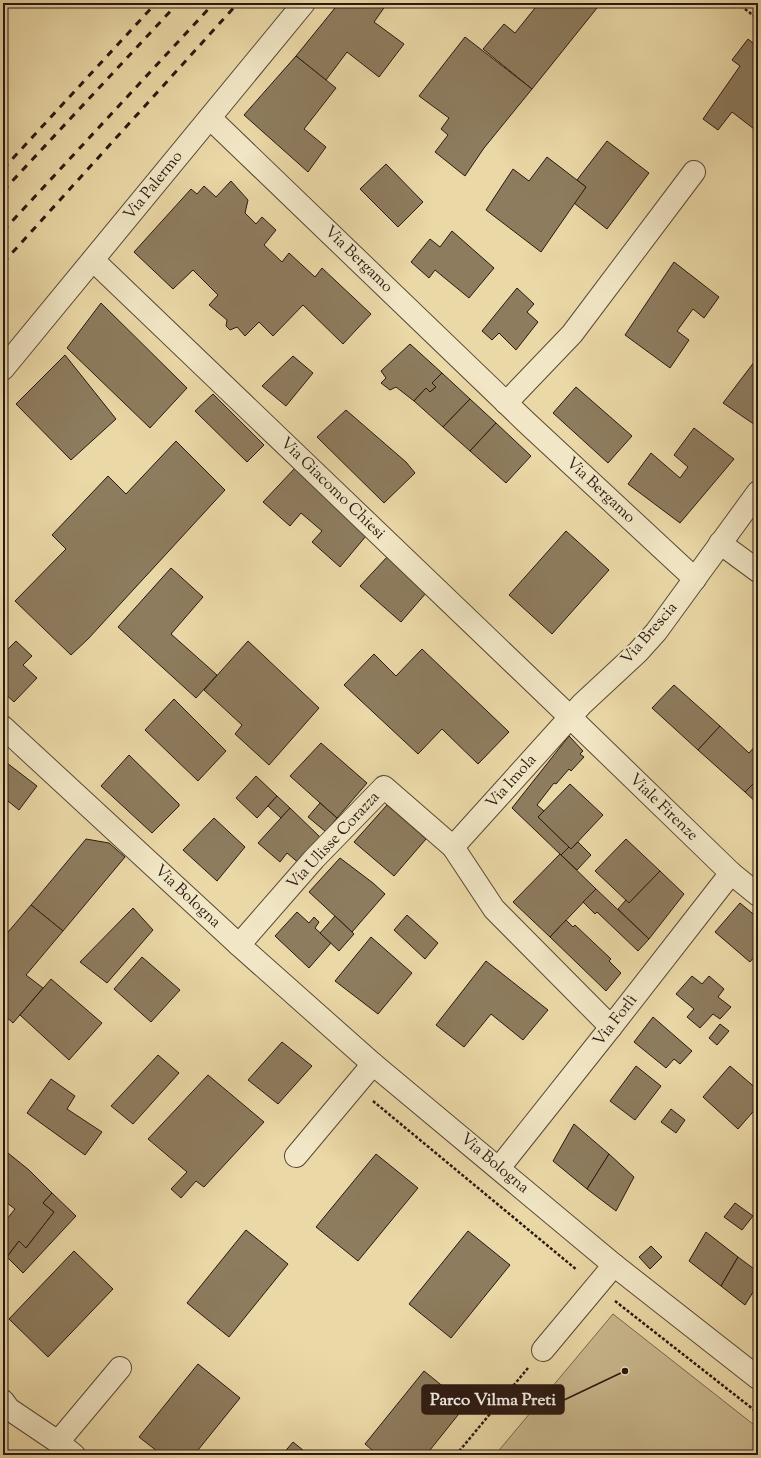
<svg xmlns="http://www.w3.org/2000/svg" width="761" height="1458" font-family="'Sorts Mill Goudy',serif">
<rect width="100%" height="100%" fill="#ead8a6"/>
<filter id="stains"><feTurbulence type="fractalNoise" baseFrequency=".005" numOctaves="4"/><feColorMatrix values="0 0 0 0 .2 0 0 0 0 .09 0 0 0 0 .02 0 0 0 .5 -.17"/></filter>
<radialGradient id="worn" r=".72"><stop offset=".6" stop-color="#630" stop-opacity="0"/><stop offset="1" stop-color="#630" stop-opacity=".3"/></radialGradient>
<path fill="#c9b78d" stroke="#79684f" d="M613,1314L758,1428V1455H495Z"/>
<g fill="#8d7c5e" stroke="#291811">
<path d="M339,3H384L386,5L374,22L404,44L379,77L347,52L326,80L296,56Z"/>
<path d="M539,3H601L532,89L483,49L504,24L515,33Z"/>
<path d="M465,37L532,89L484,148L465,176L435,152L448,135L441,129L449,118L419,96Z"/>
<path d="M748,39L758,47V132L732,112L718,130L703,119L740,66L732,60Z"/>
<path d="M296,56L336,88L304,129L326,147L308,172L244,115Z"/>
<path d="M607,141L649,173L607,229L574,203L586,187L577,180Z"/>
<path d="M547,157L586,187L541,252L486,210L513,169L529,181Z"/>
<path d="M386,164L423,202L398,227L360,189Z"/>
<path d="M231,181L248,200L245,213L256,224L262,217L276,230L264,245L282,262L289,253L315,277L322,268L371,314L343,344L303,305L273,336L259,322L245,336L237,327L230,330L226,326L227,320L209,305L218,295L193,270L173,289L134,252L191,189L197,194L204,186L216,197Z"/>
<path d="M452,231L494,268L469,298L435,270L429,278L411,262L430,239L440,247Z"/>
<path d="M674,262L719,297L704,318L693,309L677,331L689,340L670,368L625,335Z"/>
<path d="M517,288L534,304L527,312L538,322L516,350L499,333L492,340L482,331Z"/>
<path d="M101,303L187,388L150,428L67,348Z"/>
<path d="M410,344L442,373L432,383L436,387L430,392L426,388L414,401L396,387L390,390L381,383L386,378L381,371Z"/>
<path d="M65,355L116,419L71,460L16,404Z"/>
<path d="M293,356L313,373L286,406L262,386Z"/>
<path d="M758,357V427L723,403Z"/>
<path d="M442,373L470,399L443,427L414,401L426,388L430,392L436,387L432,383Z"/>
<path d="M576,387L632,436L608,463L553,413Z"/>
<path d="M213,394L264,445L247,462L195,411Z"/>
<path d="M470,399L496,423L470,451L443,427Z"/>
<path d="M346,410L406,462L415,473L384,503L317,437Z"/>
<path d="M496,423L531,456L506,483L470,451Z"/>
<path d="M694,428L734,459L680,523L628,484L651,453L680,478L688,467L674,455Z"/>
<path d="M176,441L225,490L88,639L71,655L15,601L66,549L52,535L108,476L126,494Z"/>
<path d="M295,468L366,536L340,567L312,542L322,531L301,513L290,526L263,502Z"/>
<path d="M566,531L609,570L552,634L509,595Z"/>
<path d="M388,556L426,593L401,622L360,586Z"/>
<path d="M171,568L203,597L171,634L217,675L196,698L118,627Z"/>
<path d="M16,641L32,656L23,665L37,678L14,702L3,692V645L8,649Z"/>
<path d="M248,641L319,708L269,765L235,734L242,725L204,690Z"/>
<path d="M422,649L509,732L478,764L442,729L418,754L344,685L374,654L396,676Z"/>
<path d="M674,685L720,726L698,750L652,708Z"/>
<path d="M174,699L226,751L198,781L145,730Z"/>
<path d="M720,726L749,753L757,744H758V779L745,792L698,750Z"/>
<path d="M569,736L583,751L580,754L584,757L571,771L569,769L556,784L554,783L537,805L544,811L538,817L569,847L561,855L512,808Z"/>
<path d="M321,743L367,783L337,818L290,776Z"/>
<path d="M129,755L179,804V806L152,833L101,786Z"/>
<path d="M3,760L37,786L19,810L3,797Z"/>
<path d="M256,776L277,796L257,818L236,798Z"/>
<path d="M758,779V804L745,792Z"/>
<path d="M570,784L603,815L571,849L538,817Z"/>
<path d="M277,796L290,808L281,818L268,806Z"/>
<path d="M320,803L337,818L326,832L308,817Z"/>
<path d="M387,805L426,839L394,876L354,842Z"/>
<path d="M290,808L321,838L300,864L287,853L280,862L258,843Z"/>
<path d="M214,818L245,847L217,881L183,850Z"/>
<path d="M86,839L109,843L125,857L63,931L31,905Z"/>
<path d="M626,839L660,871L629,903L595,871Z"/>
<path d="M578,842L591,855L577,870L561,855L569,847L571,849Z"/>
<path d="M560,854L596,889L550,937L513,902Z"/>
<path d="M340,858L373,883L385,894L352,932L309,892Z"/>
<path d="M660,871L684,894L649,939L618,909L626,900L629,903Z"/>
<path d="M596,889L649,939L638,951L597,912L595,914L583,902Z"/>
<path d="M740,903L758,918V952L750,962L715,932Z"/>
<path d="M31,905L63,931L26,975L43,988L13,1023L3,1014V938Z"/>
<path d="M133,908L153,930L107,983L80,962Z"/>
<path d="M297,912L309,923L314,917L319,922L315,928L331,943L309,968L275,936Z"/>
<path d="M407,915L438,943L425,959L394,930Z"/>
<path d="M335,916L354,934L339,951L320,933Z"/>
<path d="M566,920L573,927L575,925L611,959L609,961L621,973L606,991L550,937Z"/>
<path d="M371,937L412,973L378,1014L335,981Z"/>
<path d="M142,957L180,990L151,1022L114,989Z"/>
<path d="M486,961L548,1010L523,1040L491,1014L464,1047L436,1025Z"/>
<path d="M692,976L702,984L709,976L724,989L718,997L731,1007L720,1019L713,1014L700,1028L687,1017L694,1009L676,994Z"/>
<path d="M51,979L102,1023L69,1060L20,1015Z"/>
<path d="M653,1017L692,1051L680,1064L674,1059L666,1068L634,1042Z"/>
<path d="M720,1024L729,1031L717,1045L709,1038Z"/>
<path d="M282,1042L312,1066L278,1104L248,1080Z"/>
<path d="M158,1055L179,1073L133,1124L111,1106Z"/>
<path d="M636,1066L661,1086L635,1120L610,1101Z"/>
<path d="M730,1066L758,1090V1106L738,1129L703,1097Z"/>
<path d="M208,1075L264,1122L204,1187L196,1181L181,1198L171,1189L187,1172L148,1139Z"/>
<path d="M51,1079L75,1096L67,1109L102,1132L85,1155L27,1113Z"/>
<path d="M671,1109L685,1120L676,1133L661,1122Z"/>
<path d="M574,1124L609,1154L587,1189L553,1161Z"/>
<path d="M3,1149L29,1170L52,1193L43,1203L54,1212L26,1248L19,1241L7,1257L3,1254V1224L15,1209L3,1200Z"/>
<path d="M376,1154L418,1188L358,1261L316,1227Z"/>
<path d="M609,1154L634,1177L616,1211L587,1189Z"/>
<path d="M52,1193L76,1216L23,1273L7,1257L19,1241L26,1248L54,1212L43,1203Z"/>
<path d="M735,1203L753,1216L742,1230L724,1217Z"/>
<path d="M246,1230L288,1264L229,1337L187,1303Z"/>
<path d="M468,1231L510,1265L451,1338L409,1304Z"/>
<path d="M706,1232L738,1257L721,1286L689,1261Z"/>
<path d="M651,1246L662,1257L650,1269L639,1257Z"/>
<path d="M74,1251L113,1289L48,1357L9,1319Z"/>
<path d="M738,1257L758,1272V1284L745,1305L721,1286Z"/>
<path d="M198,1364L240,1398L194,1455H162L139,1437Z"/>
<path d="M424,1371L466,1405L426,1455H378L365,1444Z"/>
<path d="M293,1442L309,1455H282Z"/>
</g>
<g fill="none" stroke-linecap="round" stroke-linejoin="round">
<defs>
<g id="minor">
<path d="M210,118L526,422L695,579"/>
<path d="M93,260L571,718L731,873L758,895"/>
<path d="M3,369L304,3"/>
<path d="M506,403L572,334L694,172"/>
<path d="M720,543L758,571"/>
<path d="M3,727L239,945L373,1064L614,1265L758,1378"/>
<path d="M453,847L582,704L638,652L656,632L758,492"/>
<path d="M239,945L314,859L384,787L453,847L494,909L611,1027"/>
<path d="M296,1156L373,1064"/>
<path d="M499,1168L611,1027L731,873"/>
<path d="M543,1350L614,1265"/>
<path d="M3,1401L9,1409L58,1442L74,1455"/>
<path d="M58,1442L120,1368"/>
</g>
</defs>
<use href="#minor" stroke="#594836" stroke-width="24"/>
<g stroke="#291811" stroke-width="2.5" stroke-dasharray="3 2" stroke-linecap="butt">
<path d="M737,3L758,19"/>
<path d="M373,1101L577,1270"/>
<path d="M615,1301L758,1413"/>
<path d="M456,1455L528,1368"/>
</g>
<use href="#minor" stroke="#f1e6c5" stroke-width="22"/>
<g stroke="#291811" stroke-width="3" stroke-dasharray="7 7" stroke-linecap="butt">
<path d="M3,169L156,3"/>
<path d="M3,191L178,3"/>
<path d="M3,231L214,3"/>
<path d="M3,263L238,3"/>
</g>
</g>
<g text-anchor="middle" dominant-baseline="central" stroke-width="4" stroke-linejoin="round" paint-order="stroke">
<g font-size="16" fill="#291811" stroke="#f1e6c5">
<text transform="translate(154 186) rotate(-51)">Via Palermo</text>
<text transform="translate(358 260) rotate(44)">Via Bergamo</text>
<text transform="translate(332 489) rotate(44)">Via Giacomo Chiesi</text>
<text transform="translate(600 491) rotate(43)">Via Bergamo</text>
<text transform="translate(650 634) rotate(-49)">Via Brescia</text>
<text transform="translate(512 782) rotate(-48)">Via Imola</text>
<text transform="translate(663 808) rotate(44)">Viale Firenze</text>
<text transform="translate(334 841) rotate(-47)">Via Ulisse Corazza</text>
<text transform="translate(187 897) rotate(43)">Via Bologna</text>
<text transform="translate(616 1021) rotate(-52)">Via Forlì</text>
<text transform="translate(494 1164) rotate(40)">Via Bologna</text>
</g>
</g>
<path fill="none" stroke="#291811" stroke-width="1.5" d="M625 1371L564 1400"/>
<circle fill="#291811" stroke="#f1e6c5" stroke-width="1.5" cx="625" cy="1371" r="4"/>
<rect fill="#291811" stroke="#291811" stroke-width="1.5" x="422" y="1385" width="142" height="29" rx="4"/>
<g font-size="17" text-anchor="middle" font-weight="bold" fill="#fff">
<text x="493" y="1405">Parco Vilma Preti</text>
</g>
<rect width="761" height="1458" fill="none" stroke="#ead8a6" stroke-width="16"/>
<rect x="4" y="4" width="753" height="1450" fill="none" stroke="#291811" stroke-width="2"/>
<rect x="8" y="8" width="745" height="1442" fill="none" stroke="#291811"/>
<rect width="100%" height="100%" filter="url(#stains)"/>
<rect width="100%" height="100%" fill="url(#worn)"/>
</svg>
